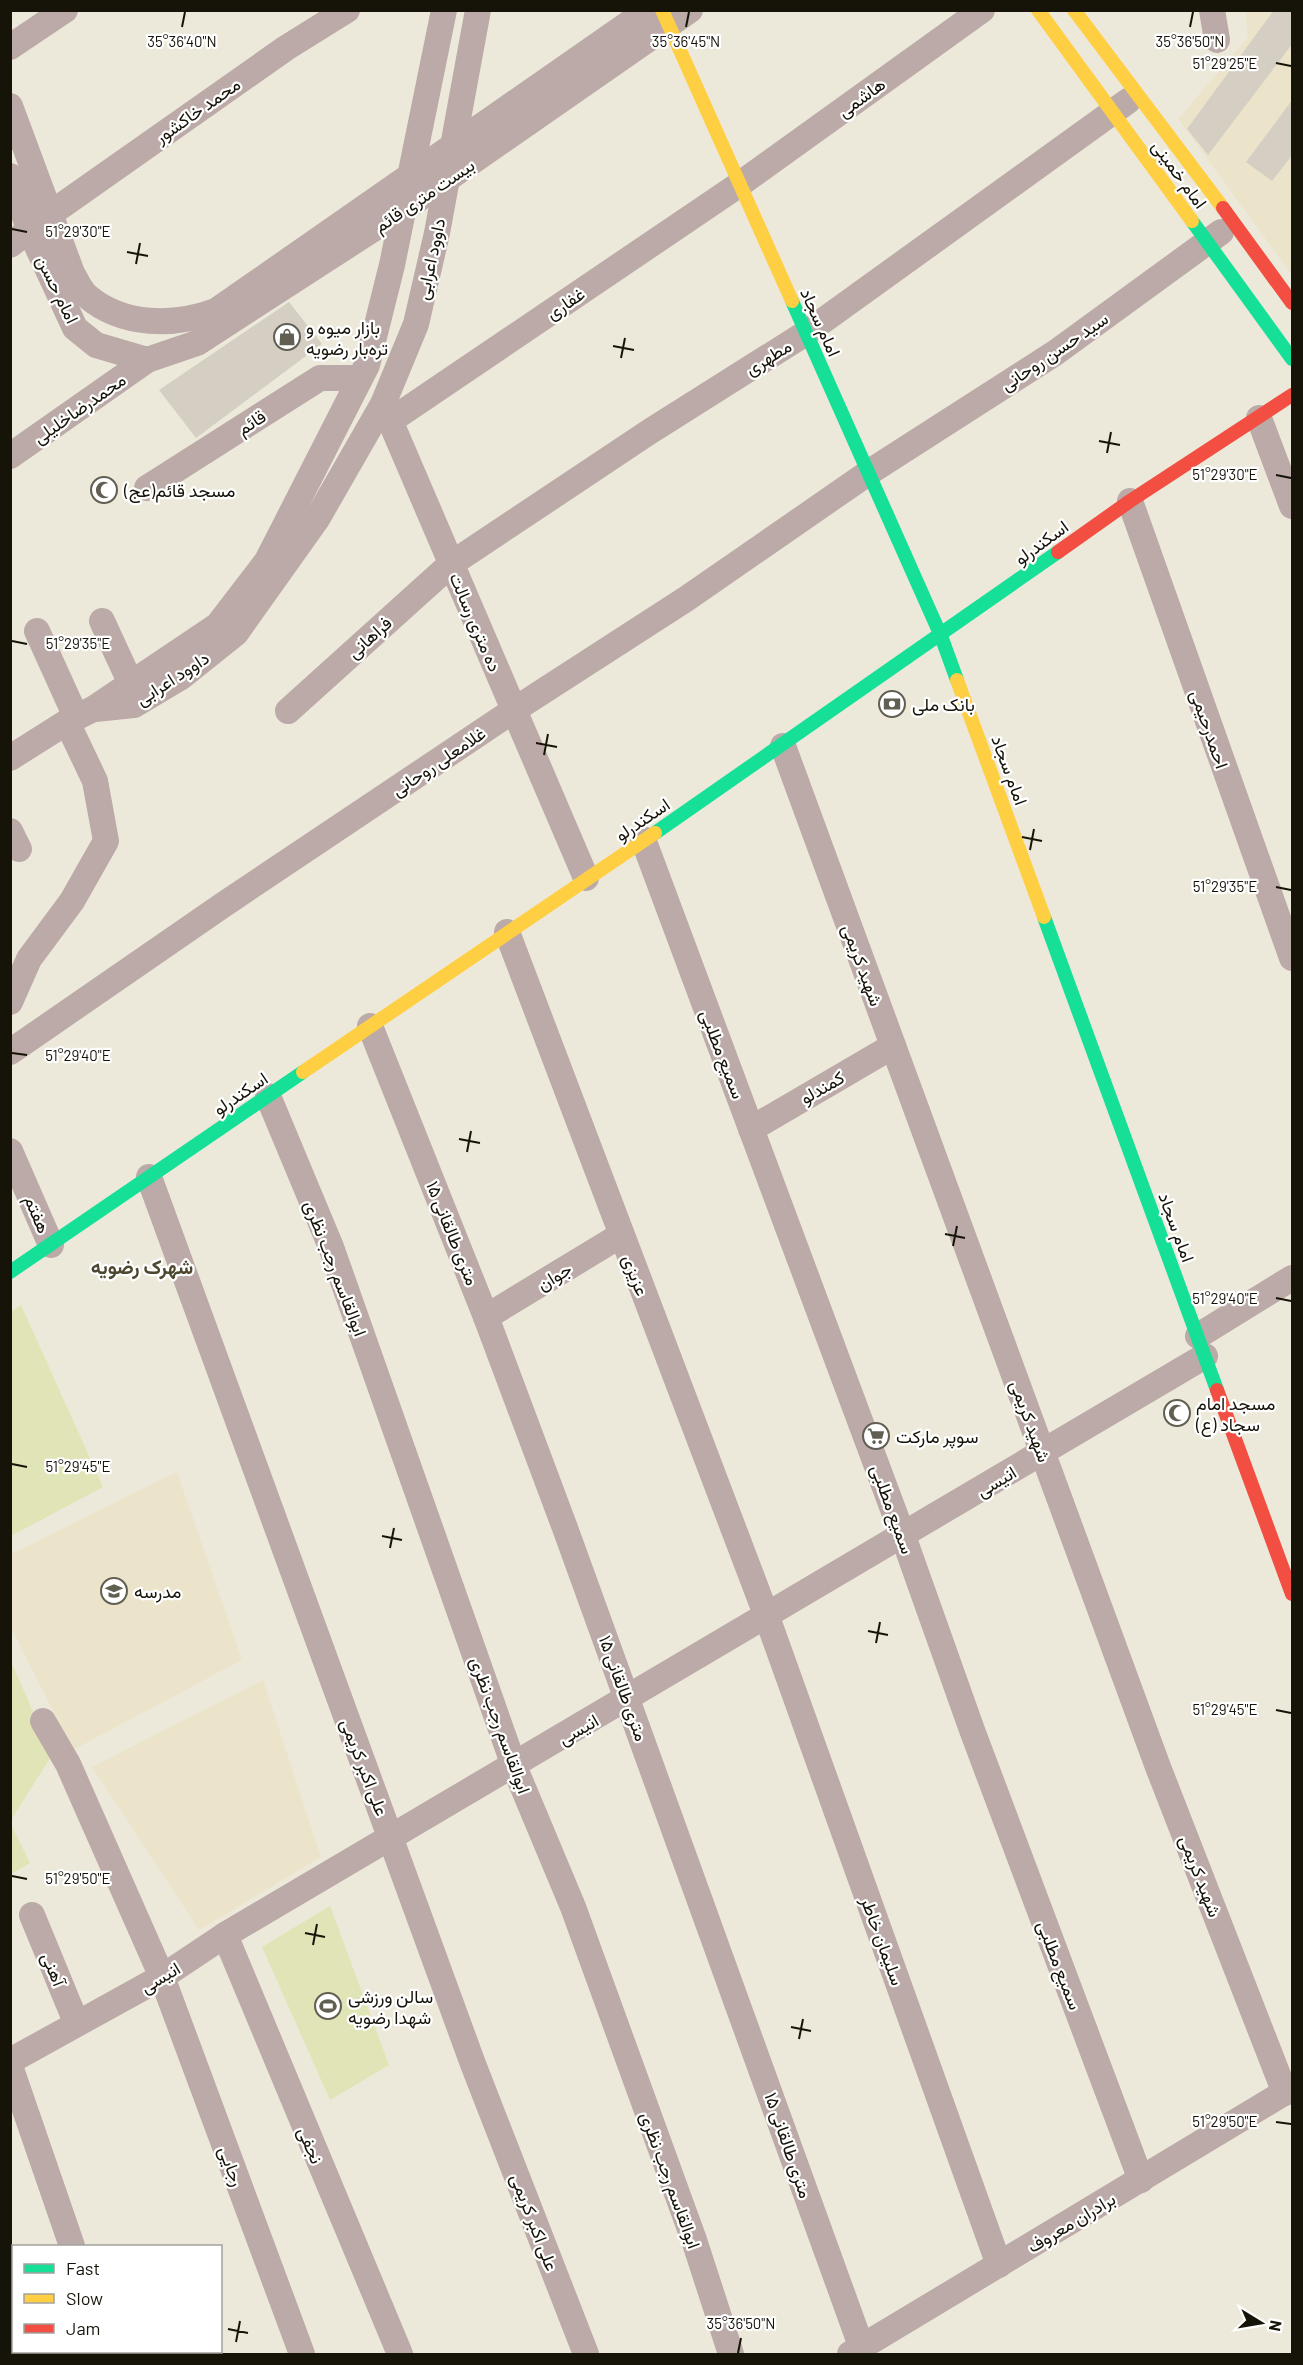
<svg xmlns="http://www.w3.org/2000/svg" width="1303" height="2365" font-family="Barlow,Vazirmatn,sans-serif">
<rect width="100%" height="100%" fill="#ede9da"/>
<g fill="#ebe4ca">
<path d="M1245,11H1292V275L1178,119L1248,37Z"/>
<path d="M177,1472L242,1660L73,1750L11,1628V1554Z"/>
<path d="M263,1680L321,1857L199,1930L92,1767Z"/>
</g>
<g fill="#e1e4b7">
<path d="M21,1305L103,1487L11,1536L10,1312Z"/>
<path d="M10,1659L52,1755L11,1820H10Z"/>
<path d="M11,1825L30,1863L11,1874H10Z"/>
<path d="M330,1906L389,2065L330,2100L262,1947Z"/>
</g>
<g fill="#d4cec3">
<path d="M1274,10H1293V43L1208,155L1187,129Z"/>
<path d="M1293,99V154L1272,181L1246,162Z"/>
<path d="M289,302L322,344L196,438L159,390Z"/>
</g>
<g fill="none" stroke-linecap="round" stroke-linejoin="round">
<g stroke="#bbaaa7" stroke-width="26">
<path d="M1212,10L1217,40"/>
<path d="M10,47L65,10"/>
<path d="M10,106L72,273C76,280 81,291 87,296C123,327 175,326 216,311L648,10"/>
<path d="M10,176L30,231L75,328L96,345L147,360"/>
<path d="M10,245L50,214L286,48L347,10"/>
<path d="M383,404L586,878"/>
<path d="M1259,418L1292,506"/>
<path d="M390,421L740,184L982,10"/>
<path d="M10,456L147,360L197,343L404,209L690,10"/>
<path d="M147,488L320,378H360"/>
<path d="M1130,501L1292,958"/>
<path d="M102,621L131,684"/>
<path d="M37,631L76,717"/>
<path d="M95,709L134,705L181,677L236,633L317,519L383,404L416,324L437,233L478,10"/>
<path d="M288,711L451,564L649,432L806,333L1128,101"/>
<path d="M783,746L1158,1767L1285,2093"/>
<path d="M10,758L67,722L93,709L218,625L267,561L367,365L392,265L444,10"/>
<path d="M10,831L19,849"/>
<path d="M643,839L903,1536L972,1730L1141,2180"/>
<path d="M507,932L767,1617L999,2265"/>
<path d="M10,1002L29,959L72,901L106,841L95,781L67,722"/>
<path d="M370,1026L486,1317L565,1528L864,2354"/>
<path d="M10,1052L223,905L514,710L686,599L868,473L1055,353L1221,232"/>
<path d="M268,1096L331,1247L514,1766L573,1907L694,2240L731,2354"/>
<path d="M751,1129L893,1046"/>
<path d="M10,1151L51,1245"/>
<path d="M149,1177L473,2064L586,2354"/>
<path d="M486,1317L621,1235"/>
<path d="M1198,1336L1292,1278"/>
<path d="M43,1721L68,1764L162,1977L302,2354"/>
<path d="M32,1915L76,2022"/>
<path d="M225,1935L400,2354"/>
<path d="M10,2061L162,1977L225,1935L1205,1356"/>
<path d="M10,2066L72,2246"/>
<path d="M10,2333L14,2341"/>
<path d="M109,2352L110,2354"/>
<path d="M850,2354L1292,2088"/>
</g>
<g stroke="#16e098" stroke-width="14">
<path d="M1192,221L1292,359"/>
<path d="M792,301L941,636L957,680"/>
<path d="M655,833L1058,552"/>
<path d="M1044,917L1217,1390"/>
<path d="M10,1272L303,1072"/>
</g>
<g stroke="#ffcf43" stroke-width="14">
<path d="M662,10L792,301"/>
<path d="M1038,10L1192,221"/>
<path d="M1074,10L1223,208"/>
<path d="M957,680L1044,917"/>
<path d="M303,1072L655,833"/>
</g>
<g stroke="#f24e42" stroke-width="14">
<path d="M1223,208L1292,303"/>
<path d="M1058,552L1130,501L1292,395"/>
<path d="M1217,1390L1292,1594"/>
</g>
</g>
<path fill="none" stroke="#161309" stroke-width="2" d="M182,27L185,12M686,27L689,12M1190,27L1193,12M1276,63L1291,66M12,229L27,232M127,252L148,256M136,264L140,243M613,346L634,350M621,358L625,338M1099,441L1120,445M1107,453L1111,432M1276,475L1291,478M12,641L27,644M536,743L557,747M544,755L548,734M1022,837L1042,841M1030,850L1034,829M1276,887L1291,890M12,1053L27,1055M459,1139L480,1143M467,1152L471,1131M945,1234L965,1238M953,1246L957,1226M1276,1298L1291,1301M12,1464L27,1467M382,1536L402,1540M390,1548L394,1528M868,1631L888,1635M876,1643L880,1622M1276,1710L1291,1713M12,1876L27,1879M305,1933L325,1937M313,1945L317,1924M791,2027L811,2031M799,2039L803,2019M1276,2122L1291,2124M228,2329L248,2333M236,2342L240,2321M738,2353L741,2338"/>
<defs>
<symbol id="shop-ring" viewBox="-11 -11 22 22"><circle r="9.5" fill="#fff" stroke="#615e52" stroke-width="1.5"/><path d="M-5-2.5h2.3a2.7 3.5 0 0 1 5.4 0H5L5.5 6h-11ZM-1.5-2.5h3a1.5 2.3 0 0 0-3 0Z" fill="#615e52"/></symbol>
<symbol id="mosque-ring" viewBox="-11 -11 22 22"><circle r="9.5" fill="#fff" stroke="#615e52" stroke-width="1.5"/><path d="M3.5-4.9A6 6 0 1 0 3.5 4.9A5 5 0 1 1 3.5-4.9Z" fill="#615e52"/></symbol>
<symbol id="bank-ring" viewBox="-11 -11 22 22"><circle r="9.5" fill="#fff" stroke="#615e52" stroke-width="1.5"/><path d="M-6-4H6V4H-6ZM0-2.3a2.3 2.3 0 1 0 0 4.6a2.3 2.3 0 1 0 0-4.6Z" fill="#615e52"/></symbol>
<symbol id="supermarket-ring" viewBox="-11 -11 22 22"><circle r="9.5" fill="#fff" stroke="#615e52" stroke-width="1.5"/><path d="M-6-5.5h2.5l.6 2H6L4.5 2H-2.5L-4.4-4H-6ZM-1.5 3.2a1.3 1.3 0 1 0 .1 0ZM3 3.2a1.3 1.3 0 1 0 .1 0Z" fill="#615e52"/></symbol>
<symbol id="school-ring" viewBox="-11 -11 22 22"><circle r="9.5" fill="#fff" stroke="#615e52" stroke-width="1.5"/><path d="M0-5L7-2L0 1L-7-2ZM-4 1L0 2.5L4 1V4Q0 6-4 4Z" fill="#615e52"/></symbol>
<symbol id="stadium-ring" viewBox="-11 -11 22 22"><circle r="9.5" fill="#fff" stroke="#615e52" stroke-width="1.5"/><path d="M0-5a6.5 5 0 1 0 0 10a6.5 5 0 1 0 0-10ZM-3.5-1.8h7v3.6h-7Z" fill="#615e52"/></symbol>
</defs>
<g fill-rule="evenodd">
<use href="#shop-ring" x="272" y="322" width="30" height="30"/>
<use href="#mosque-ring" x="89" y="475" width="30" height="30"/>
<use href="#bank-ring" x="877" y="689" width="30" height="30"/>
<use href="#mosque-ring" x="1162" y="1398" width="30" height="30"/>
<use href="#supermarket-ring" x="861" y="1421" width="30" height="30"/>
<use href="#school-ring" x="99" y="1576" width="30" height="30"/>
<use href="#stadium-ring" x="313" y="1991" width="30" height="30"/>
</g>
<g text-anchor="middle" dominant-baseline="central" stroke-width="4.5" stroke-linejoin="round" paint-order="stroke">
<g font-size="18" fill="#161309" stroke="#fff">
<text transform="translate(861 97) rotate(-36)">هاشمی</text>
<text transform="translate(197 110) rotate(-35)">محمد خاکشور</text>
<text transform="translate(1180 174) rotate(54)">امام خمینی</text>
<text transform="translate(424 195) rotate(-34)">بیست متری قائم</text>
<text transform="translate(430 259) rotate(-78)">داوود اعرابی</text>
<text transform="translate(58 289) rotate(64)">امام حسن</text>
<text transform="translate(565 303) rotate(-34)">غفاری</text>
<text transform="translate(821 322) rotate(66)">امام سجاد</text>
<text transform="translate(1054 351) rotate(-34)">سید حسن روحانی</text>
<text transform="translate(768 357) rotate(-32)">مطهری</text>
<text transform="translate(79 408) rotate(-35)">محمدرضاخلیلی</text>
<text transform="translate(251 422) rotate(-33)">قائم</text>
<text transform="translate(1041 542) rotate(-36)">اسکندرلو</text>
<text transform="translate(476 622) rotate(67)">ده متری رسالت</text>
<text transform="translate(369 637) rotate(-42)">فراهانی</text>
<text transform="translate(172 678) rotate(-33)">داوود اعرابی</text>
<text transform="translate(1210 729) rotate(71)">احمدرحیمی</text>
<text transform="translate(438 761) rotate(-34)">غلامعلی روحانی</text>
<text transform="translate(1010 770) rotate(70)">امام سجاد</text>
<text transform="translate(642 819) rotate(-34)">اسکندرلو</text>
<text transform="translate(863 965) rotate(70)">شهید کریمی</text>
<text transform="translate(723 1054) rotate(69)">سمیع مطلبی</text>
<text transform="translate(822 1087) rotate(-30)">کمندلو</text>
<text transform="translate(240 1093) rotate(-34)">اسکندرلو</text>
<text transform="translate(38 1214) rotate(67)">هفتم</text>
<text transform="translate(1177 1227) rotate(70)">امام سجاد</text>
<text transform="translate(453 1233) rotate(68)">۱۵ متری طالقانی</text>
<text transform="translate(336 1268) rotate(69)">ابوالقاسم رجب نظری</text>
<text transform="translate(636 1275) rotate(69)">عزیزی</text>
<text transform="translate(554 1276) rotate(-31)">جوان</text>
<text transform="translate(1031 1421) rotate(70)">شهید کریمی</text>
<text transform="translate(996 1481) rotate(-31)">انیسی</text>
<text transform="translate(893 1509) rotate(70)">سمیع مطلبی</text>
<text transform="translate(624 1688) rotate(70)">۱۵ متری طالقانی</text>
<text transform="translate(501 1725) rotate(70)">ابوالقاسم رجب نظری</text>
<text transform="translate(578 1729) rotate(-30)">انیسی</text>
<text transform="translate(365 1767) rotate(69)">علی اکبر کریمی</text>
<text transform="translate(1201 1876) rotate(69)">شهید کریمی</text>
<text transform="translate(883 1941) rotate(70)">سلیمان خاطر</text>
<text transform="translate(1060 1965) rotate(69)">سمیع مطلبی</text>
<text transform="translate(54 1969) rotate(68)">آهنی</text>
<text transform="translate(160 1977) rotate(-31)">انیسی</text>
<text transform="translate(311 2145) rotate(67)">نجفی</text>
<text transform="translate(789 2145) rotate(71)">۱۵ متری طالقانی</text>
<text transform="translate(232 2166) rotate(70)">رجایی</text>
<text transform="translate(671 2180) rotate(70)">ابوالقاسم رجب نظری</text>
<text transform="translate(535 2222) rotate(69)">علی اکبر کریمی</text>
<text transform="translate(1071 2222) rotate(-31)">برادران معروف</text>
</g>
<g font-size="18" fill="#161309" stroke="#fff" text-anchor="start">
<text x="306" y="327">بازار میوه و<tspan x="306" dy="21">تره‌بار رضویه</tspan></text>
<text x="124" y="490">مسجد قائم(عج)</text>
<text x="912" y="704">بانک ملی</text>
<text x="1196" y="1403">مسجد امام<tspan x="1196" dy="21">سجاد (ع)</tspan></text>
<text x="896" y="1436">سوپر مارکت</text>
<text x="134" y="1591">مدرسه</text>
<text x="348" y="1996">سالن ورزشی<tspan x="348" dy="21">شهدا رضویه</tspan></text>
</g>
<g font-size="20" font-weight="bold" fill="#4d4730" stroke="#fff">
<text x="142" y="1266">شهرک رضویه</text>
</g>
</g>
<g font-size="15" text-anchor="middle" fill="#161309" stroke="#fff" stroke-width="4.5" stroke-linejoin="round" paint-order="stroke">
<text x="182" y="47">35°36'40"N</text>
<text x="686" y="47">35°36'45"N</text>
<text x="1190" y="47">35°36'50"N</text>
<text x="1225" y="69">51°29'25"E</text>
<text x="78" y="237">51°29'30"E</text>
<text x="1225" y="480">51°29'30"E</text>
<text x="78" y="649">51°29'35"E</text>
<text x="1225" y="892">51°29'35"E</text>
<text x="78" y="1061">51°29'40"E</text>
<text x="1225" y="1304">51°29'40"E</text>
<text x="78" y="1472">51°29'45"E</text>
<text x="1225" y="1715">51°29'45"E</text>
<text x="78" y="1884">51°29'50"E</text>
<text x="1225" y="2127">51°29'50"E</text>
<text x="741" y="2329">35°36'50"N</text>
</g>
<rect width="1303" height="2365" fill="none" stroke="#161309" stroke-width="24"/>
<rect x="12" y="2245" width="210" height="108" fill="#ffffff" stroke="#a2a19d" stroke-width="1.5"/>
<rect x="24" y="2264" width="30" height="9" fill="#16e098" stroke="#a2a19d" stroke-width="1.5"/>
<text x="66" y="2275" font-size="18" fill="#161309">Fast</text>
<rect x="24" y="2294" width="30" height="9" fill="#ffcf43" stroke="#a2a19d" stroke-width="1.5"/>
<text x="66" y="2305" font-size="18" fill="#161309">Slow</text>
<rect x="24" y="2324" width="30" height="9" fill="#f24e42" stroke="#a2a19d" stroke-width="1.5"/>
<text x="66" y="2335" font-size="18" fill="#161309">Jam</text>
<g transform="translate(1261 2323) rotate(101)" stroke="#ffffff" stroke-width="4.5" paint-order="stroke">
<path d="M0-4.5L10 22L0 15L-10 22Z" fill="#161309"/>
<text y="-9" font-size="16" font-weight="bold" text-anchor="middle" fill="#161309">N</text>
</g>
</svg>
